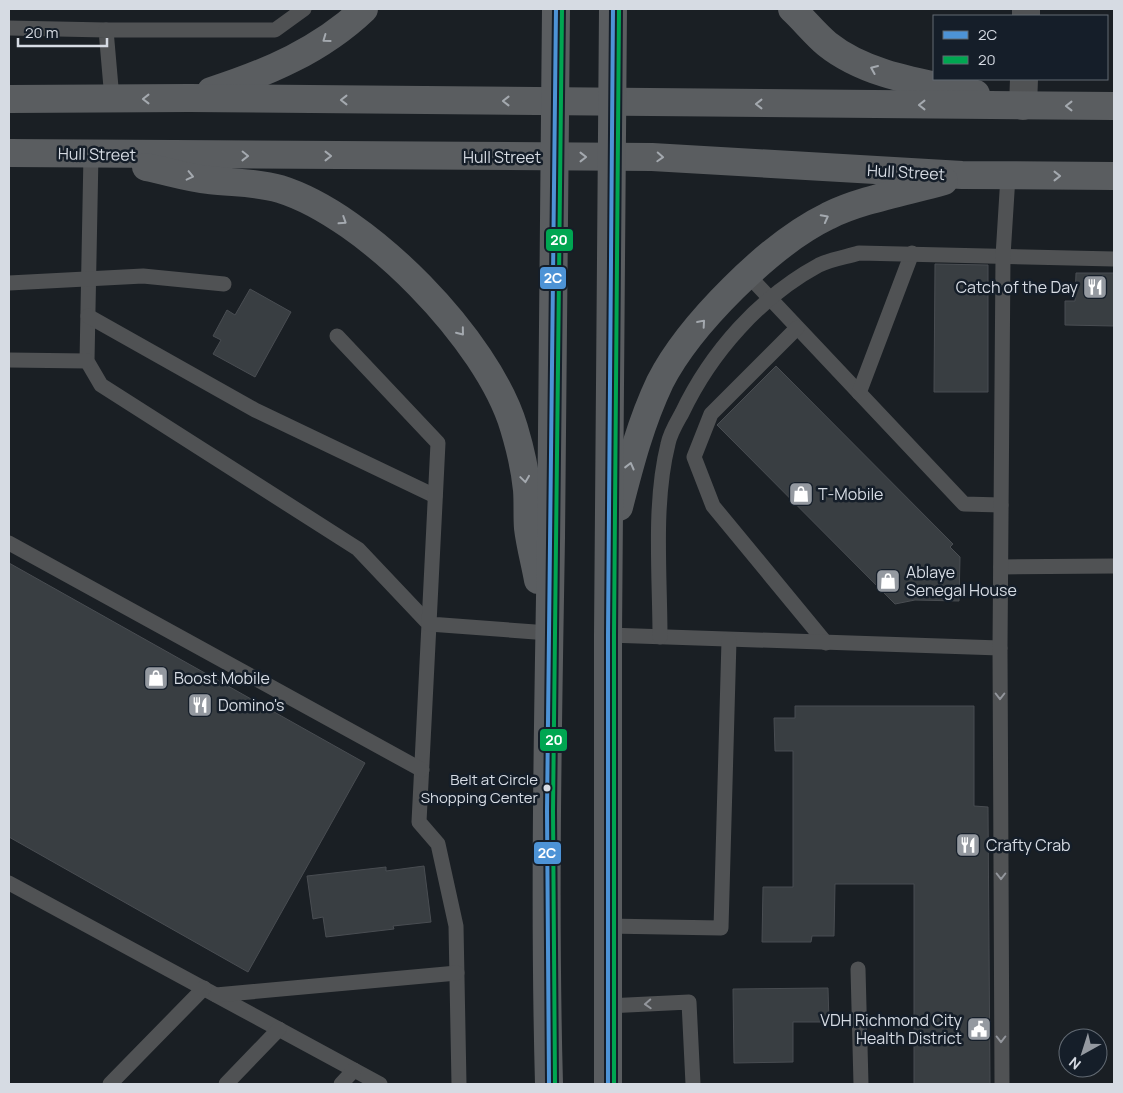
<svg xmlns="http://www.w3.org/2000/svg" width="1123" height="1093" font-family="Manrope,sans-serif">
<rect width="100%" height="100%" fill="#1a1f24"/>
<g fill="#393e42" stroke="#494d52">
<path d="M935,264L988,265V392H934Z"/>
<path d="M1076,273H1114V326L1065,325V301H1075Z"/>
<path d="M250,289L291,312L255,377L213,354L221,340L213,336L227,310L235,315Z"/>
<path d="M776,366L953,544L950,547L960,557L959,601L915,600L895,604L717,425Z"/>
<path d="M9,563L365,763L248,972L9,837Z"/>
<path d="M795,706H974V806L988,807L990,1084H914V884H835L834,936H812L811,942H762L763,887H793V751H775L774,718H795Z"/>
<path d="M424,866L431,922L393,926L394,929L326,937L323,917L313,919L307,876L386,867V871Z"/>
<path d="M828,988L829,1022H793V1062L734,1063L733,989Z"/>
</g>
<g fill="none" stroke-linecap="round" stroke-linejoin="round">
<g stroke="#505254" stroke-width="15">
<path d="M9,28L106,30L112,99"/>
<path d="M106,30H275L304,9"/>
<path d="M91,154L87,361L101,385L358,549L429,624L419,822L438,844L456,926L459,1084"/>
<path d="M748,275L964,504L1001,505"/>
<path d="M9,283L143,276L224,284"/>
<path d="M88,316L255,410L435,496"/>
<path d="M797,328L711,414L694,457L713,506L826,643"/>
<path d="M337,336L438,443L429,624L549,633"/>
<path d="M9,360L87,361"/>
<path d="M859,393L912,253"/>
<path d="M9,543L422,770"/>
<path d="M1001,567L1114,566"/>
<path d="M608,635L1000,648"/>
<path d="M660,637C660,575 653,504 668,444C670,433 677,422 682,413C711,352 760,297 819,265C831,259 846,257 859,253L1114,259"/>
<path d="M9,883L380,1084"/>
<path d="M607,926L721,928L729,640"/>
<path d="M858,969L861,1084"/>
<path d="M216,995L457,973"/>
<path d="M607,1006L689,1002L693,1084"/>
<path d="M110,1084L204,988"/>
<path d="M226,1084L279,1029"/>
<path d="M341,1084L354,1070"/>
<path d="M1002,1084L1000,648L1003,256L1008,176"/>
</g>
<g stroke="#505254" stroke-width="28">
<path d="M1026,16V9"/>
<path d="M1023,106L1024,79"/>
</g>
<g stroke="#5a5d60" stroke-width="28">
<path d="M792,9C804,20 815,34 827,44C868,77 927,83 976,94"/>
<path d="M211,91C267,73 321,50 364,9"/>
<path d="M9,99L189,98L1114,106"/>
<path d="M9,153L652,157L962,175L1114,176"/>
<path d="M146,167C167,171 188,178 209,180C233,183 256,182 280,189C367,216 488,340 514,428C520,448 525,469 527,490C528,503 527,516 528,528C530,545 535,563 538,580"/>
<path d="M619,507C630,464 641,422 660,382C689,325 770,244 828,216C859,200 909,191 944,181"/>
<path d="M549,1084C544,902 548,720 551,538C553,362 554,185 556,9"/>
<path d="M608,1084V635L613,9"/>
</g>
<defs>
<g id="bus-1">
<path d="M549,1084L547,811L556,9"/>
<path d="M608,1084V635L613,9"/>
</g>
<g id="bus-2">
<path d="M555,1084L553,811L562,9"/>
<path d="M614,1084V635L619,9"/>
</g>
</defs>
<use href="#bus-1" stroke="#151e29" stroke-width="8"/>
<use href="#bus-2" stroke="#151e29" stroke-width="8"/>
<use href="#bus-1" stroke="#4d93d6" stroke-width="4"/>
<use href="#bus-2" stroke="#00a651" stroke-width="4"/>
</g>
<defs><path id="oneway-chevron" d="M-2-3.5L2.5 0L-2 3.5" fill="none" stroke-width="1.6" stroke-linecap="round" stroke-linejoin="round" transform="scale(1.25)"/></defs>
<g stroke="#a4a9af">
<use href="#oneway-chevron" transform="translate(326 39) rotate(144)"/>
<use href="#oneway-chevron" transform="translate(874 69) rotate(-157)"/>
<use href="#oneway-chevron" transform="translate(146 99) rotate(180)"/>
<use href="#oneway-chevron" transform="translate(344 100) rotate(-180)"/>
<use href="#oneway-chevron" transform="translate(506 101) rotate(-180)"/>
<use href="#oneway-chevron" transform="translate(759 104) rotate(-180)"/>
<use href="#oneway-chevron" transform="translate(922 105) rotate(-180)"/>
<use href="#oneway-chevron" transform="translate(1069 106) rotate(-180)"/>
<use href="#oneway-chevron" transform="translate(245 156) rotate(1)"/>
<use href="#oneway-chevron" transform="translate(328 156)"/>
<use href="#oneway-chevron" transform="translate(583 157)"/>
<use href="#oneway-chevron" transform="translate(660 157) rotate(3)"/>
<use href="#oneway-chevron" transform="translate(190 176) rotate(13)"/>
<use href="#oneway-chevron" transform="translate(1057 176)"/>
<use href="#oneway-chevron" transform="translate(825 218) rotate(-28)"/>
<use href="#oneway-chevron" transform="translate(343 221) rotate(33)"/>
<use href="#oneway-chevron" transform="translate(702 323) rotate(-49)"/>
<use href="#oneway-chevron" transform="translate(461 332) rotate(51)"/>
<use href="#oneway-chevron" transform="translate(630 466) rotate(-76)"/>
<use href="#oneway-chevron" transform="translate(525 479) rotate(82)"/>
</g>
<g stroke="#93969c">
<use href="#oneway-chevron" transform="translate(1000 696) rotate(90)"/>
<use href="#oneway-chevron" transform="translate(1001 876) rotate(90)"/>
<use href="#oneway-chevron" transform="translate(648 1004) rotate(177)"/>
<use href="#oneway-chevron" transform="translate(1001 1039) rotate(90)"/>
</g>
<defs>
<symbol id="restaurant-square" viewBox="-11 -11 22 22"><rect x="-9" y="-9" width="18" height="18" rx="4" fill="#9499a0" stroke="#151e29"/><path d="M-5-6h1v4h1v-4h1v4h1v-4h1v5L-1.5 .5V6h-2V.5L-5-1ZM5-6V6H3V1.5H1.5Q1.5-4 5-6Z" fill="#fff"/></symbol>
<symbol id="shop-square" viewBox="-11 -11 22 22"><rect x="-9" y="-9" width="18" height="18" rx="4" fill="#9499a0" stroke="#151e29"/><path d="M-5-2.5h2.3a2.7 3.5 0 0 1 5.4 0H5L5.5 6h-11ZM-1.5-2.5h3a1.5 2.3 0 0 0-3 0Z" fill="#fff"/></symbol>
<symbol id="civic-square" viewBox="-11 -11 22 22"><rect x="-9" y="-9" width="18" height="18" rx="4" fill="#9499a0" stroke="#151e29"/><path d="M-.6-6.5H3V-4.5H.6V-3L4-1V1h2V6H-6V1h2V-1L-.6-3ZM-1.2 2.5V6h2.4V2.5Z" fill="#fff"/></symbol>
</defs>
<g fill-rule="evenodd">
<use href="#restaurant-square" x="1081" y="273" width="28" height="28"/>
<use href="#shop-square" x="787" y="480" width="28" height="28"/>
<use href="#shop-square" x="874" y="567" width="28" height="28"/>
<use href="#shop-square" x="142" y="664" width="28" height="28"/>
<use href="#restaurant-square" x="186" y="691" width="28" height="28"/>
<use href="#restaurant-square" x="954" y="831" width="28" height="28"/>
<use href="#civic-square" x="965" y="1015" width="28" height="28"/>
</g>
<circle fill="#d6dbe3" stroke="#151e29" stroke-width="2" cx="547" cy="788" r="4.5"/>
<g text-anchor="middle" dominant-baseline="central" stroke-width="5" stroke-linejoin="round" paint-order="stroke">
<g font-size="15" fill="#d6dbe3" stroke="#151e29" text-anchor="end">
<text x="538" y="779">Belt at Circle<tspan x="538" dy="18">Shopping Center</tspan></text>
</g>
<g font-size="16" fill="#d6dbe3" stroke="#151e29">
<text transform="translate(97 154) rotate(1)">Hull Street</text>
<text x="502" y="157">Hull Street</text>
<text transform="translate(906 172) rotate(3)">Hull Street</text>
</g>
<g font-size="16" fill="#d6dbe3" stroke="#151e29" text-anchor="start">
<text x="1078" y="287" text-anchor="end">Catch of the Day</text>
<text x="818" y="494">T-Mobile</text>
<text x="906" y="572">Ablaye<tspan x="906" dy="18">Senegal House</tspan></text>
<text x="174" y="678">Boost Mobile</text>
<text x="218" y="705">Domino's</text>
<text x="986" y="845">Crafty Crab</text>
<text x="962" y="1020" text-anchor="end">VDH Richmond City<tspan x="962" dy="18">Health District</tspan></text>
</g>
</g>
<g stroke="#151e29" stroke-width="2">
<rect x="545" y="228" width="29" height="24" rx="5" fill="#00a651"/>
<rect x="539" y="266" width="28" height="24" rx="5" fill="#4d93d6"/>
<rect x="539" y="728" width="29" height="24" rx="5" fill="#00a651"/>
<rect x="533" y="841" width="29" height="24" rx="5" fill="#4d93d6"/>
</g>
<g font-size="14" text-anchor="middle" font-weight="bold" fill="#fff">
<text x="559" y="245">20</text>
<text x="553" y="283">2C</text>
<text x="554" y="745">20</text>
<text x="547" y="858">2C</text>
</g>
<rect width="1123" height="1093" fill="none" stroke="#d6dbe3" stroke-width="20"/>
<rect x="933" y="15" width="175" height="65" fill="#151e29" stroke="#626a73"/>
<rect x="943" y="31" width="25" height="8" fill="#4d93d6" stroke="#626a73"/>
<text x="978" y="40" font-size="15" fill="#d6dbe3">2C</text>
<rect x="943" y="56" width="25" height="8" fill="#00a651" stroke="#626a73"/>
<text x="978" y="65" font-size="15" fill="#d6dbe3">20</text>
<g transform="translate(1083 1053) rotate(219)"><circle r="24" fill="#151e29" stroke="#626a73"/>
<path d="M0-4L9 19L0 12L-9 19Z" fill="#9499a0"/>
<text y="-8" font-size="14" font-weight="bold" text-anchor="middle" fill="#d6dbe3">N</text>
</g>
<path d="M18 38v8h89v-8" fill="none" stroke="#d6dbe3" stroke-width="2.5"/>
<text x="25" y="38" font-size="15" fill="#d6dbe3" stroke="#151e29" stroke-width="4" paint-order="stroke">20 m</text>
</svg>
